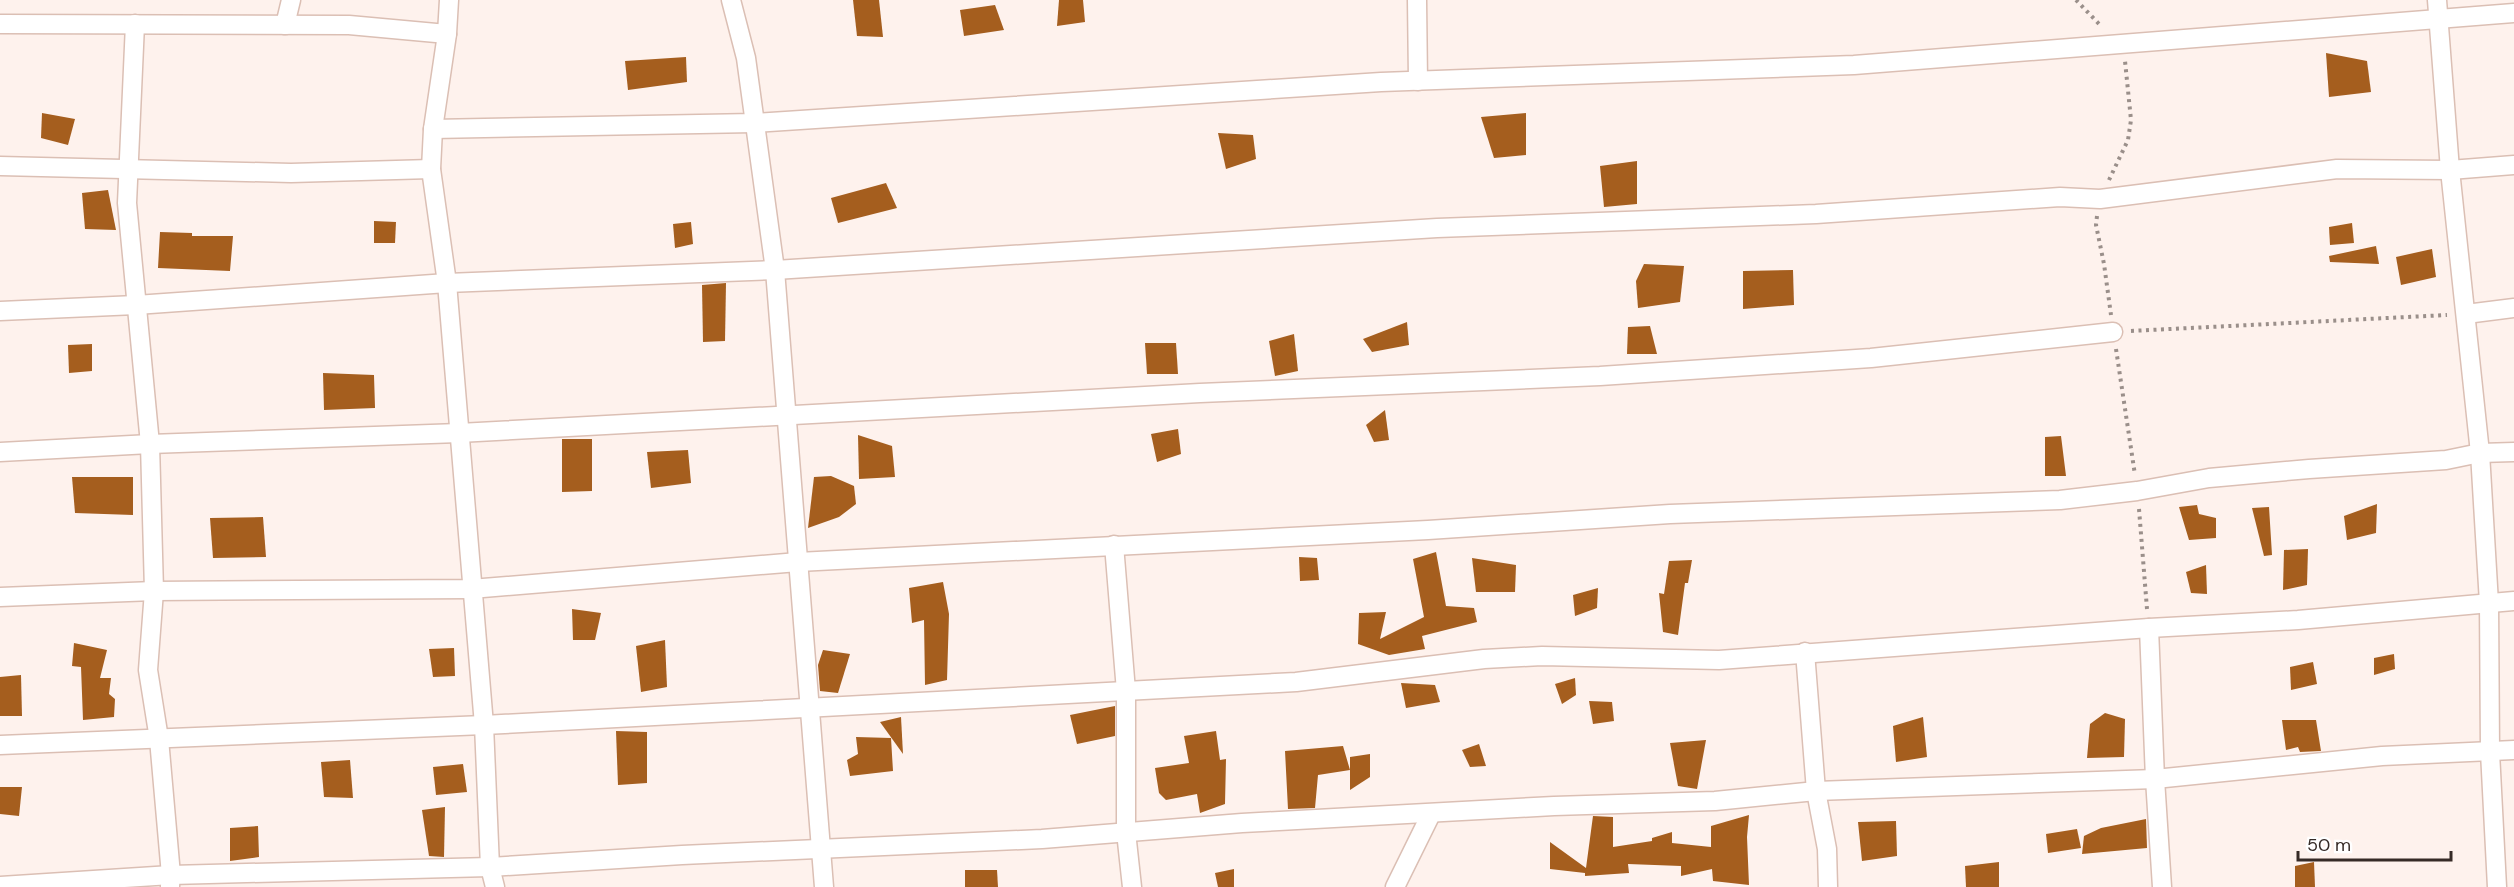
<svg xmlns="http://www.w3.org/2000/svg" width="2514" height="887" font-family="'DM Sans',sans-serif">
<rect width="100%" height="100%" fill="#fef2ed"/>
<g fill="#a55e1e">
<path d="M853,0H879L883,37L857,36Z"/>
<path d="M1059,0H1083L1085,22L1057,26Z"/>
<path d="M995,5L1004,30L964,36L960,10Z"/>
<path d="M2326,53L2367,61L2371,92L2329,97Z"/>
<path d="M686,57L687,82L628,90L625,61Z"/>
<path d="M42,113L75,119L68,145L41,138Z"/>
<path d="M1526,113V155L1494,158L1481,117Z"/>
<path d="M1218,133L1253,135L1256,159L1226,169Z"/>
<path d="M1637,161V204L1604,207L1600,166Z"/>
<path d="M886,183L897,208L838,223L831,198Z"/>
<path d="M108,190L116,230L85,229L82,193Z"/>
<path d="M374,221L396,222L395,243H374Z"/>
<path d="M691,222L693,244L675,248L673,224Z"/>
<path d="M2352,223L2354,243L2330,245L2329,227Z"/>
<path d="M160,232L192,233V236H233L230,271L158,268Z"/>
<path d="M2376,246L2379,264L2330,262L2329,256Z"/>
<path d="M2432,249L2436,277L2401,285L2396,257Z"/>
<path d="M1644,264L1684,266L1680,302L1638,308L1636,281Z"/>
<path d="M1793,270L1794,305L1743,309V271Z"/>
<path d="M726,283L725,341L703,342L702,285Z"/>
<path d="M1407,322L1409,345L1372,352L1363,339Z"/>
<path d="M1650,326L1657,354H1627L1628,327Z"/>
<path d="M1294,334L1298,371L1275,376L1269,341Z"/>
<path d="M1145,343H1176L1178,374H1147Z"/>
<path d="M92,344V371L69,373L68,345Z"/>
<path d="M323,373L374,375L375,408L324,410Z"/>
<path d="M1385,410L1389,440L1374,442L1366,425Z"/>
<path d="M1178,429L1181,454L1157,462L1151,434Z"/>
<path d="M858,435L892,446L895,477L859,479Z"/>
<path d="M2061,436L2066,476H2045V437Z"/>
<path d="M562,439H592V491L562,492Z"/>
<path d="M688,450L691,483L651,488L647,452Z"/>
<path d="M831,476L854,486L856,504L839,517L808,528L814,477Z"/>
<path d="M72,477H133V515L75,513Z"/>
<path d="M2377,504L2376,533L2347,540L2344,516Z"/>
<path d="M2197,505L2199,514L2216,518V538L2189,540L2179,507Z"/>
<path d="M2269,507L2272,555L2264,556L2252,508Z"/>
<path d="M263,517L266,557L213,558L210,518Z"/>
<path d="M2308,549L2307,585L2283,590L2284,550Z"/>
<path d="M1436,552L1446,606L1474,608L1477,622L1422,636L1425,649L1389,655L1358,644L1359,613L1386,612L1380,639L1424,617L1413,559Z"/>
<path d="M1299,557L1317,558L1319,580L1300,581Z"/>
<path d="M1472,558L1516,565L1515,592H1476Z"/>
<path d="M1692,560L1688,583H1685L1678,635L1663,632L1659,593L1664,594L1669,561Z"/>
<path d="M2206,565L2207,594L2191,593L2186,572Z"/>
<path d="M943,582L949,614L947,680L925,685L924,620L912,623L909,588Z"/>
<path d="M1598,588L1597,608L1575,616L1573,595Z"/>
<path d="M572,609L601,613L595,640H573Z"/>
<path d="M665,640L667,687L641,692L636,646Z"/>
<path d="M74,643L107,650L100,678H111L109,694L115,699L114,717L83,720L81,667L72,666Z"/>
<path d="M454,648L455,676L433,677L429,649Z"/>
<path d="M823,650L850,654L838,693L820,691L818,665Z"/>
<path d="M2394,654L2395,669L2374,675V658Z"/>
<path d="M2313,662L2317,684L2291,690L2290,667Z"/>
<path d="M21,675L22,716H0V677Z"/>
<path d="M1575,678L1576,695L1562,704L1555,684Z"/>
<path d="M1401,683L1435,685L1440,702L1406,708Z"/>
<path d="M1589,701L1612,702L1614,721L1593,724Z"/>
<path d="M1115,706V736L1077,744L1070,715Z"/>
<path d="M2105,713L2125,719L2124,757L2087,758L2090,724Z"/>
<path d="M901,717L903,754L880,722Z"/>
<path d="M1923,717L1927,757L1896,762L1893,726Z"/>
<path d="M2282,720H2316L2321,751L2300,752L2298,747L2286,750Z"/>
<path d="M616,731L647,732V783L618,785Z"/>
<path d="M1216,731L1220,760L1226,759L1225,804L1200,813L1197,794L1166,800L1159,793L1155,768L1189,763L1184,736Z"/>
<path d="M856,737L891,738L893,771L850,776L847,760L858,754Z"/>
<path d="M1706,740L1697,789L1678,786L1670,743Z"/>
<path d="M1479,744L1486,766L1470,767L1462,750Z"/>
<path d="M1343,746L1350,770L1318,775L1315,808L1288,809L1285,751Z"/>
<path d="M1370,754V777L1350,790V757Z"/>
<path d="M350,760L353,798L324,797L321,762Z"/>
<path d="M463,764L467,792L436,795L433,767Z"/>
<path d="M0,787H22L19,816L0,814Z"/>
<path d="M445,807L444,857L429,856L422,810Z"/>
<path d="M1749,815L1747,837L1749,885L1713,881L1712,869L1681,876V866L1628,864L1629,873L1585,876V873L1550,869V842L1586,868L1593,816L1613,817V847L1652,841V838L1672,832V843L1711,847V826Z"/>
<path d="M2146,819L2147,848L2082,854L2084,836L2101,828Z"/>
<path d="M1896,821L1897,856L1862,861L1858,822Z"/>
<path d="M258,826L259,857L230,861V828Z"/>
<path d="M2077,829L2081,848L2048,853L2046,834Z"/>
<path d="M1999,862V887H1966L1965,866Z"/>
<path d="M2314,862L2315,887H2295V866Z"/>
<path d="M1234,869V887H1218L1215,873Z"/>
<path d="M965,870H997L998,887H965Z"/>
</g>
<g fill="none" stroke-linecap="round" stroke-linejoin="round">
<defs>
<g id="minor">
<path d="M449,0L447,34L433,129L431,169L447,283L484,725L490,867L495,887"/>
<path d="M731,0L746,58L775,270L824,887"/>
<path d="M1417,0L1418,81"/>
<path d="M2437,0L2450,170L2480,453L2489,603L2490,752L2497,887"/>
<path d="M0,24L349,25L447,34"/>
<path d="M135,24L127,203L150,444L154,591L148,670L159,739L171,875L170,886"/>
<path d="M285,25L291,0"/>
<path d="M433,129L754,123L1381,82L1854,65L2514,13"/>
<path d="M0,166L291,173L431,169"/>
<path d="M0,311L136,305L447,283L775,270L1437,228L1816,214L2060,197L2100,199L2337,169L2450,170L2514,165"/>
<path d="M2466,314L2514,308"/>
<path d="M0,452L150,444L459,433L1200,393L1600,376L1871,358L2113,332"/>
<path d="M1114,545L1126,691V832L1132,887"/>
<path d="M0,597L154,591L471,589L798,562L1428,530L1670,514L2060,500L2137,491L2209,478L2309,469L2446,460L2480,453L2514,452"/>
<path d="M2149,628L2155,779L2162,887"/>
<path d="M1805,652L1816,791L1827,849L1828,887"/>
<path d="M0,745L484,725L1296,682L1484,659L1542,656L1719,660L2149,628L2298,620L2514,601"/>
<path d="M0,886L171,875L490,867L682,855L1042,839L1242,823L1554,806L1715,801L1816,791L2155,779L2382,756L2514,750"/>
<path d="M1395,887L1431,814"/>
</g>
</defs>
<use href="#minor" stroke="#dbbfb4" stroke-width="21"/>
<g stroke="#9a8f8a" stroke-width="4" stroke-dasharray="3 4.5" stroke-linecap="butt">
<path d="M2076,0L2102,27"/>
<path d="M2109,180L2128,140L2131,120L2125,61"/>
<path d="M2097,216L2096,225L2104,264L2111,315"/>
<path d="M2131,331L2447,315"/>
<path d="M2116,349L2135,475"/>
<path d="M2139,509L2147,609"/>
</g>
<use href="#minor" stroke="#fff" stroke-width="18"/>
</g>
<path d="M2298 851v9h153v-9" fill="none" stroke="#362b27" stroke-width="3"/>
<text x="2307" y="851" font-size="18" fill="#362b27" stroke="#ffffff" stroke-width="4.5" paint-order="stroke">50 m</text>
</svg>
